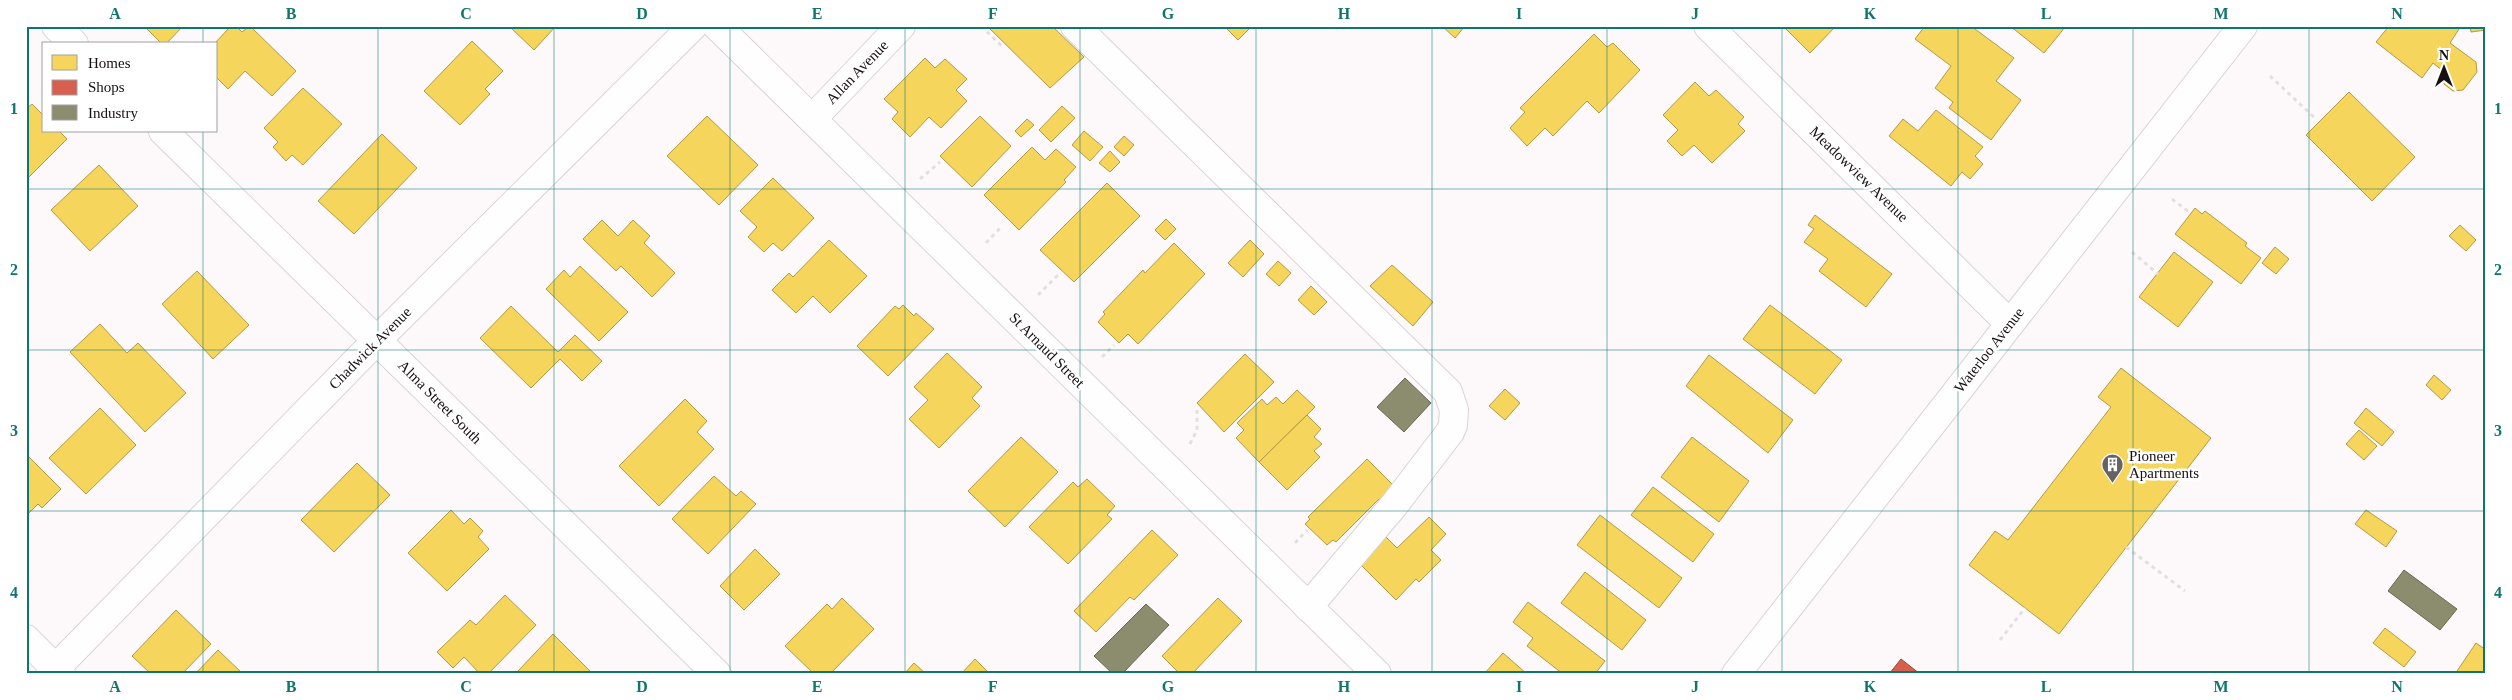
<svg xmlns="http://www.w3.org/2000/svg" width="2512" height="700" font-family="Georgia,serif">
<rect width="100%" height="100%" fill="#fdf9fb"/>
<g fill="#f6d55c" stroke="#b39a46">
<path d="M144,26H183L166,44H162Z"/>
<path d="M231,26H236L242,32L250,26L296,71L272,96L245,71L228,89L216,77L214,44Z"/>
<path d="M509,26H556L534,50Z"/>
<path d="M987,26H1052L1084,57L1050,88Z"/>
<path d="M1224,26H1252L1238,40Z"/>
<path d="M1442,26H1465L1455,38Z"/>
<path d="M1783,26H1836L1810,53Z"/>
<path d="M1925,26H1971L2014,58L1996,81L2021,100L1991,140L1949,108L1953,102L1935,88L1951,66L1915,39Z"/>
<path d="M2010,26H2066L2044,53Z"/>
<path d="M2389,26H2461L2450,43L2476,62L2477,72L2463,90L2453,91L2444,84L2443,71L2433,63L2422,78L2376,42Z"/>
<path d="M2470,26H2486V30L2471,32Z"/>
<path d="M1594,34L1607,47L1613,43L1640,70L1599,113L1587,101L1553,136L1545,128L1527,146L1510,128L1525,112L1520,108Z"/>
<path d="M472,41L503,71L485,89L490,94L460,125L424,91Z"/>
<path d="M925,58L935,68L945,59L967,79L956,90L967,101L941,128L929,117L910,137L892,119L898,112L884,99Z"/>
<path d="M1695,82L1709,96L1716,90L1744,117L1738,124L1745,131L1712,163L1694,145L1682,156L1667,141L1678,130L1663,115Z"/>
<path d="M303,88L342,124L303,165L292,155L286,161L273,147L278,142L264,128Z"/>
<path d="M2349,92L2415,157L2372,201L2306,135Z"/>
<path d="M32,104L44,116V131H59L67,139L26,180V109Z"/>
<path d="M1062,106L1075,118L1051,142L1039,130Z"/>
<path d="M1936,110L1983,147L1975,156L1983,164L1970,179L1962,172L1951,186L1889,136L1903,119L1918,131Z"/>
<path d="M707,116L758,165L719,205L667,156Z"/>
<path d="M980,116L1011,146L972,187L940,156Z"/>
<path d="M1027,119L1034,125L1021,137L1015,131Z"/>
<path d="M1084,131L1103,147L1090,161L1072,145Z"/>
<path d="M382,134L417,168L354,234L318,201Z"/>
<path d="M1124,136L1134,145L1124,156L1114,147Z"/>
<path d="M1032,147L1045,160L1056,149L1076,167L1064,180L1066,182L1019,230L984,195Z"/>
<path d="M1110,151L1120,162L1110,172L1099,163Z"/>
<path d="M99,165L138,206L90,251L51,210Z"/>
<path d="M773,178L814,218L782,251L773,243L764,252L748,237L757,227L740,211Z"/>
<path d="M1107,183L1140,216L1074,282L1040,250Z"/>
<path d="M2195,208L2202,214L2205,211L2247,243L2245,246L2261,258L2241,284L2175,234Z"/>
<path d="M1815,215L1892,274L1866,307L1819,271L1828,259L1804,242L1814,229L1808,225Z"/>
<path d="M1166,219L1176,229L1165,240L1155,230Z"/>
<path d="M602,220L618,236L633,220L650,236L644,243L675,273L652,297L621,266L616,271L583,239Z"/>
<path d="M2460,225L2476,240L2466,251L2449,236Z"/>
<path d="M829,240L867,276L830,313L813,296L796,313L772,290L789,273L793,277Z"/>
<path d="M1250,240L1264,254L1243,277L1228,263Z"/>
<path d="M1174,243L1205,274L1138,344L1128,334L1119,343L1098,322L1105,314L1103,312L1143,270L1145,273Z"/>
<path d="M2275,247L2289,259L2276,274L2262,263Z"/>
<path d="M2174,252L2213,282L2178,327L2139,297Z"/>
<path d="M1278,261L1291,273L1279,286L1266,274Z"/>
<path d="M1392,265L1433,302L1413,326L1370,286Z"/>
<path d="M580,266L628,312L599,341L546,289L564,270L570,277Z"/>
<path d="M197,271L249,325L213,359L162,304Z"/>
<path d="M1311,286L1327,302L1314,315L1298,300Z"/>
<path d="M903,305L914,316L916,313L934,329L888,376L857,346L895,306L899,309Z"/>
<path d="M1770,305L1842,360L1815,394L1743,339Z"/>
<path d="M511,306L558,352L575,335L602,361L582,381L560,359L531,388L480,338Z"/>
<path d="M100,324L127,353L138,343L186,393L145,432L70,352Z"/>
<path d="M947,353L982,387L972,398L980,406L939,448L909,419L928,400L914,387Z"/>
<path d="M1245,354L1274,382L1224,432L1197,403Z"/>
<path d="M1709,355L1793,420L1768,453L1686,386Z"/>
<path d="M2121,368L2211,438L2059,634L1969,565L1995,531L2008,540L2111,407L2098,397Z"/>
<path d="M2434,375L2451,390L2442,400L2426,385Z"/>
<path d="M1505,389L1520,403L1505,420L1489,406Z"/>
<path d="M1297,390L1315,407L1259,462L1236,438L1244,430L1237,423L1262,399L1267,405L1276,397L1283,404Z"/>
<path d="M685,399L707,421L697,432L714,449L659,506L619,466Z"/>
<path d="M100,408L136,445L86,494L49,458Z"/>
<path d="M2366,408L2394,432L2382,446L2354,423Z"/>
<path d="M1307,415L1321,429L1314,437L1322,444L1314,451L1320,457L1287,490L1259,462Z"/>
<path d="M2359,430L2377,446L2364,460L2346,444Z"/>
<path d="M1021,437L1058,472L1005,527L968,491Z"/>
<path d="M1692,437L1749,481L1719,522L1661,477Z"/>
<path d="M27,455L61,489L42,508L38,504L26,516Z"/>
<path d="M1367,459L1397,489L1384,501L1379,499L1336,542L1333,540L1327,545L1305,524L1310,519L1308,517Z"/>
<path d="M357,463L390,495L334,552L301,520Z"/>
<path d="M714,476L736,496L741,491L756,504L708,554L672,519Z"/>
<path d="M1087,479L1115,506L1107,515L1112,519L1068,564L1029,527L1073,482L1078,487Z"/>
<path d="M1653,487L1714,534L1693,562L1631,515Z"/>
<path d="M451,510L464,524L470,518L483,531L478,537L489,549L447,591L408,553Z"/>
<path d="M2366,510L2397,531L2386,547L2355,524Z"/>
<path d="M1600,515L1682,578L1659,608L1577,545Z"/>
<path d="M1429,517L1446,534L1431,550L1441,560L1419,582L1416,579L1396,600L1359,563L1386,537L1397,548Z"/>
<path d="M1152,530L1178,555L1134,600L1130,597L1096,632L1074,611Z"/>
<path d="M755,549L780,574L744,610L720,586Z"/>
<path d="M1585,572L1646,620L1622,650L1561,603Z"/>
<path d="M505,595L536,625L488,674H480L464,657L453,668L437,652L470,620L476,625Z"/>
<path d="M842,598L874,629L830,674H814L785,646L827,604L832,609Z"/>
<path d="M1218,598L1242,621L1192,674H1180L1162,656Z"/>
<path d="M1528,602L1605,661L1595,674H1563L1527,646L1533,638L1513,622Z"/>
<path d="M176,610L211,644L182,674H151L132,656Z"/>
<path d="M2385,628L2416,652L2404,667L2373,643Z"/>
<path d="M553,634L593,674H521L518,671Z"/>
<path d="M2476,643L2486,650V674H2455Z"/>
<path d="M218,650L243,674H195Z"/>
<path d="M1503,653L1527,674H1484Z"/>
<path d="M975,659L990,674H961Z"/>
<path d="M914,663L926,674H904Z"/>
</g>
<path fill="#d6604d" stroke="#9c483b" d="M1901,659L1920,674H1889Z"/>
<g fill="#8c8c6e" stroke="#696752">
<path d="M1405,378L1431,403L1404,432L1377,407Z"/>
<path d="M2404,570L2457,609L2440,630L2388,591Z"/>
<path d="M1146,604L1169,625L1122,674H1113L1094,656Z"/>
</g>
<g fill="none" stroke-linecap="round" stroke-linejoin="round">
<defs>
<g id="minor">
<path d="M56,26L74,44"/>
<path d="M717,26L1377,674"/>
<path d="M1075,26L1448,392L1454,410L1453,425L1450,432L1395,504L1308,607"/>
<path d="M1708,26L2009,323"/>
<path d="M812,119L901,26"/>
<path d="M163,131L717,674"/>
<path d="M26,639L61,674"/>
<path d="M50,674L377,340L693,26"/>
<path d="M1736,674L2243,26"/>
</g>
</defs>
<use href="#minor" stroke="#d9d3d6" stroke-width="30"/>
<g stroke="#e1e0e1" stroke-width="3" stroke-dasharray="4 4" stroke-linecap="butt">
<path d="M981,26L1002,46"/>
<path d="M2270,76L2316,119"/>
<path d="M920,179L940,162"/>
<path d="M2172,199L2189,212"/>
<path d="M986,243L1002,226"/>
<path d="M2132,252L2158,274"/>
<path d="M1038,295L1059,274"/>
<path d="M1102,357L1114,345"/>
<path d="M1190,444L1197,430V410"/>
<path d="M1295,543L1307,530"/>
<path d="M2126,547L2185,591"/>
<path d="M2000,640L2025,608"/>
</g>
<use href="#minor" stroke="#fffefe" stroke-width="28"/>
</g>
<path fill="none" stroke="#0f766e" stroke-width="1" stroke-opacity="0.55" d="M203,26V44M378,26V674M554,26V674M730,26V674M905,26V674M1080,26V674M1256,26V674M1432,26V674M1607,26V674M1782,26V674M1958,26V674M2133,26V674M2309,26V674M203,131V674M26,189H2486M26,350H2486M26,511H2486"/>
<defs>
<symbol id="building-pin" viewBox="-11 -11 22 30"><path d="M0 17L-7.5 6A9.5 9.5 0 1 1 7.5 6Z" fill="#676264" stroke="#fff"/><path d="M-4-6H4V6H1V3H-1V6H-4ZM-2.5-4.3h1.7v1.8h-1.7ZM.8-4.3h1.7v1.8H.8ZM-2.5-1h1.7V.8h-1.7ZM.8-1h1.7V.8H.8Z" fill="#fff"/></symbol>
</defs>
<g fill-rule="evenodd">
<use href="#building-pin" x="2100" y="452" width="25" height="34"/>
</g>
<g text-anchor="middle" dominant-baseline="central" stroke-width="5" stroke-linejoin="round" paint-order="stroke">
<g font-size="15" fill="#161012" stroke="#fff">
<text transform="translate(857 72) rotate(-46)">Allan Avenue</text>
<text transform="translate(1859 174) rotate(44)">Meadowview Avenue</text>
<text transform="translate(370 348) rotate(-45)">Chadwick Avenue</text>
<text transform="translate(1047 350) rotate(45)">St Arnaud Street</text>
<text transform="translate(1989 350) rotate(-52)">Waterloo Avenue</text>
<text transform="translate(440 402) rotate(45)">Alma Street South</text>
</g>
<g font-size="15" fill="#161012" stroke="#fff" text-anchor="start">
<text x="2129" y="456">Pioneer<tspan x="2129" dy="17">Apartments</tspan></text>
</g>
</g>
<rect width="2512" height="700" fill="none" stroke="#ffffff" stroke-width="55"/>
<rect x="42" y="42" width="175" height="90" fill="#ffffff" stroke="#a29fa0"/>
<rect x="52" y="55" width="25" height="15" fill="#f6d55c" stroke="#a29fa0"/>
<text x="88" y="68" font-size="15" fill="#161012">Homes</text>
<rect x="52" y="80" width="25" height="15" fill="#d6604d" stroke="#a29fa0"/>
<text x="88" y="92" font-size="15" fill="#161012">Shops</text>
<rect x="52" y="105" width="25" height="15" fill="#8c8c6e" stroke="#a29fa0"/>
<text x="88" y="118" font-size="15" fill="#161012">Industry</text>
<g transform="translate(2444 68)" stroke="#ffffff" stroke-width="4" paint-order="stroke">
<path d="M0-4L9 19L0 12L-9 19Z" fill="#161012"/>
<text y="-8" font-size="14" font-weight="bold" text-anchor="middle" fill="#161012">N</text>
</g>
<rect x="28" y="28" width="2456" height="644" fill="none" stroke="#0f766e" stroke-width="2"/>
<g font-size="16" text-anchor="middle" font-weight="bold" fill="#0f766e">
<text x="115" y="19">A</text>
<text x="291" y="19">B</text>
<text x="466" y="19">C</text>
<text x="642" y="19">D</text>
<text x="817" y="19">E</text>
<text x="993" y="19">F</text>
<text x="1168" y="19">G</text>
<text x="1344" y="19">H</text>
<text x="1519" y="19">I</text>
<text x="1695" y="19">J</text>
<text x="1870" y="19">K</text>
<text x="2046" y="19">L</text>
<text x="2221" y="19">M</text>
<text x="2397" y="19">N</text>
<text x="14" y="114">1</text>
<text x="2498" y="114">1</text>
<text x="14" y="275">2</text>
<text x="2498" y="275">2</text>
<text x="14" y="436">3</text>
<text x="2498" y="436">3</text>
<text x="14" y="598">4</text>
<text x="2498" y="598">4</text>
<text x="115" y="692">A</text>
<text x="291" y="692">B</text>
<text x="466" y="692">C</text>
<text x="642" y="692">D</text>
<text x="817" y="692">E</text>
<text x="993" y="692">F</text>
<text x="1168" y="692">G</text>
<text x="1344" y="692">H</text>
<text x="1519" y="692">I</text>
<text x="1695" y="692">J</text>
<text x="1870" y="692">K</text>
<text x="2046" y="692">L</text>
<text x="2221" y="692">M</text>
<text x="2397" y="692">N</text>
</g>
</svg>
